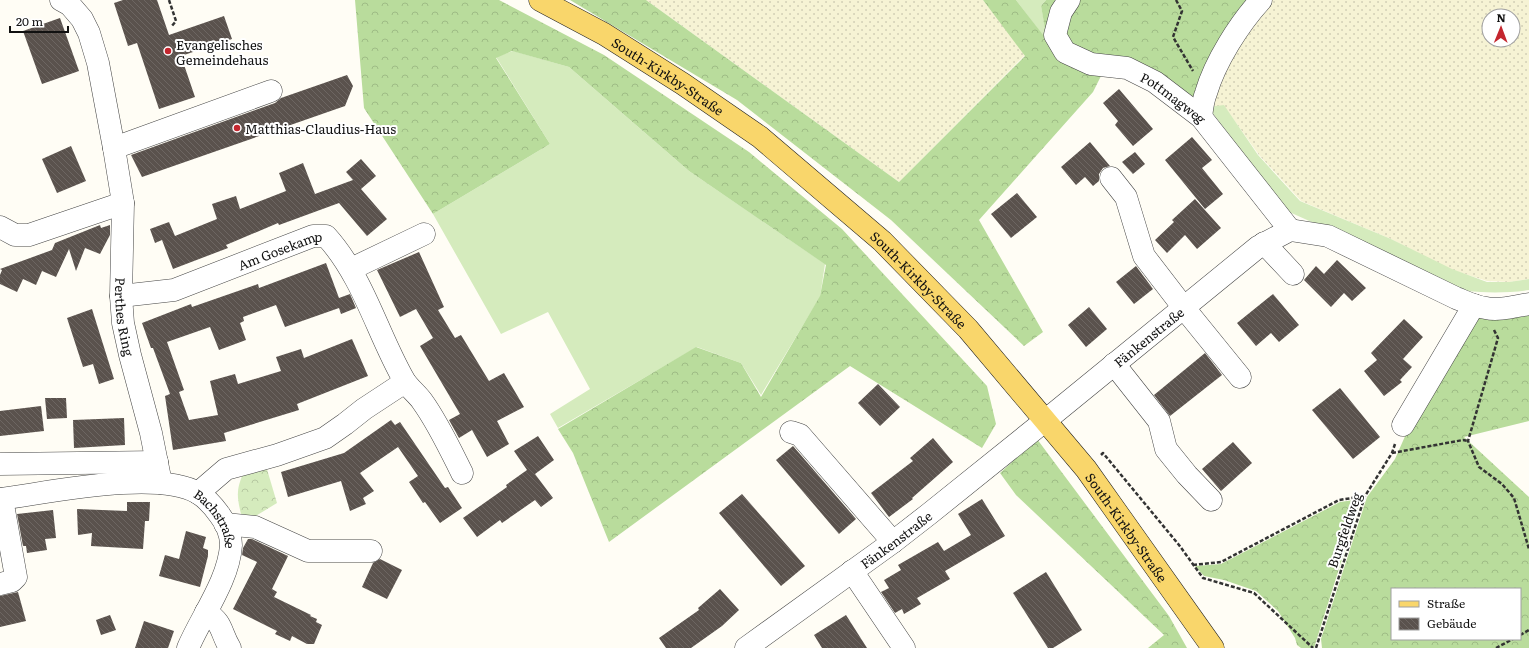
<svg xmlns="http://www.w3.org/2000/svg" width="1529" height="648" font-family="Literata,serif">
<defs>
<pattern id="farmland-dots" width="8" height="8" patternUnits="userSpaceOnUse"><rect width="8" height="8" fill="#f6f3d4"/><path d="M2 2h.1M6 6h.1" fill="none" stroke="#d2cfb5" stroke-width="1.8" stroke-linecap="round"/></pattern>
<pattern id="forest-crowns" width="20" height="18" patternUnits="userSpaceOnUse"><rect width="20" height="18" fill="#b9dc9c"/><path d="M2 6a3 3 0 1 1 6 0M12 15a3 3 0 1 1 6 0" fill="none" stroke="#9ebc85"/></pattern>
<pattern id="park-crowns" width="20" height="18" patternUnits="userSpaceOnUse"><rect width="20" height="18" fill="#d5ebbd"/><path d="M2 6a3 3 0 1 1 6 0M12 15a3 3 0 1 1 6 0" fill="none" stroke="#b6c8a1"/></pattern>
<pattern id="building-back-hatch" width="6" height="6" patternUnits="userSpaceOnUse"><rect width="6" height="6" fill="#5a524d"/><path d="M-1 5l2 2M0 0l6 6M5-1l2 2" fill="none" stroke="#6d6662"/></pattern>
</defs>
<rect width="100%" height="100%" fill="#fffdf5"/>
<g fill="url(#farmland-dots)" fill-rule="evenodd">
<path d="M646,0H983L1025,55L899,182Z"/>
<path d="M1271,0H1529V279L1509,282L1487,281L1452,270L1391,239L1301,201L1259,155L1224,106L1208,107L1220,73ZM1489,16H1513V40H1489Z"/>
</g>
<g fill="#d5ebbd">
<path d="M1016,0H1046L1041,6L1048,42Z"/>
<path d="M513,51L569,67L689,171L825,264L820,297L761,395L741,363L697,347L558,428L550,414L590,389L548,312L501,334L433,214L550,144L496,57Z"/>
<path d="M1224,105L1258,155L1300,201L1391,239L1452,269L1487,282H1509L1529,279V290C1508,293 1488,293 1466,291L1287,211L1208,107Z"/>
</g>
<g fill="url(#forest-crowns)" fill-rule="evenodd">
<path d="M355,0H499L604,55L749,152L842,229L987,386L996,424L982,448L850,366L609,542L573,453L558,429L696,347L741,363L761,397L820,296L826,265L689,171L569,67L512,51L496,58L550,144L433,214L364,108Z"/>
<path d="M570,0H646L899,182L1025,56L983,0H1016L1047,40L1041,6L1046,0H1254L1193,120L1179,103L1104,70L1093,92L979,220L1043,332L1024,346L891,220L737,100Z"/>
<path d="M1529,309V421L1464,437L1529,497V648H1322L1321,639L1367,497L1395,459L1410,425L1473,316ZM1392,589H1520V639H1392Z"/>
<path d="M1037,439L1169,616L1187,648H1148L1164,635L1016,495L1000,473Z"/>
<path d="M1361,499L1314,648H1301L1297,645L1295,638L1278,611L1256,591L1224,580L1204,576L1195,566L1221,564L1340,502Z"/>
</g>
<path fill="url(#park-crowns)" d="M266,466L277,503L254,517L241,514C237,497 236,490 243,474Z"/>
<g fill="url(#building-back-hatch)">
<path d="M123,0H157L169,35L224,16L232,39L181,56L195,97L159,109L137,43L128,46L114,3Z"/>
<path d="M60,18L79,71L42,84L23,31Z"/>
<path d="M347,75L353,86L345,106L142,177L131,155L275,103L281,98Z"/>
<path d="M1119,89L1153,129L1133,146L1115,125L1118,121L1103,103Z"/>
<path d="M1192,137L1212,160L1202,168L1223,194L1205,209L1165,160Z"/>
<path d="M1090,142L1110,166L1103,168L1099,174V181L1093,186L1085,177L1076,185L1061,167Z"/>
<path d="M71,146L86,181L57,193L42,159Z"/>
<path d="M1135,152L1145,164L1133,174L1122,162Z"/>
<path d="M361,159L376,176L361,189L387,219L367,236L339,203L279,225L278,223L226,245L228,248L173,269L162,240L155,243L150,229L169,222L175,236L170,238L217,219L212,204L236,196L240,209L286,191L279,173L303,163L315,194L353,180L346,172Z"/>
<path d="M1017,193L1037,217L1011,238L991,214Z"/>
<path d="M1195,199L1221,228L1197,249L1185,235L1167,253L1155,240L1174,222L1172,220Z"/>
<path d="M100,225L101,228L110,225V235L100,254L85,248L76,271L69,249L56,277L42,271L36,285L23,279L17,292L0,284V275L2,270L0,269L52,250L55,243Z"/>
<path d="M419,252L444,307L438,310L455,338L461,335L489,381L504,373L524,407L497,421L509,444L487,457L472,430L459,438L449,420L460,414L420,346L433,338L416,309L400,317L377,270Z"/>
<path d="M1337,260L1366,288L1352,301L1344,293L1331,307L1304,280L1316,266L1324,274Z"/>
<path d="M326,263L339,298L350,294L356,308L341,314L339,308L285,327L276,305L243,317L244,321L240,323L246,340L219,350L210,327L167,342L184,390L179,392L189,420L218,415L210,381L235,374L238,384L281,371L276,357L301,349L304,358L352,339L368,376L297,404L299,410L224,433L226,441L173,450L165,396L170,394L153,348H151L142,323L191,304L192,307L258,284L259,288Z"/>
<path d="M1136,266L1153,289L1134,304L1116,282Z"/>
<path d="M1273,294L1299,325L1279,342L1271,333L1256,346L1237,323Z"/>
<path d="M1089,307L1107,329L1086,347L1068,325Z"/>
<path d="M92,309L114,379L99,384L93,364L83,367L67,318Z"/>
<path d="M1404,319L1423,337L1403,359L1412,367L1400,380L1402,382L1384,396L1364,371L1377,360L1371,353Z"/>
<path d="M1205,353L1222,375L1170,416L1154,395Z"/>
<path d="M878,384L900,407L880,426L858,403Z"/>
<path d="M1340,388L1380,437L1353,459L1312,410Z"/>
<path d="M45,398H66L67,418L47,419Z"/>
<path d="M41,406L44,431L0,436V411Z"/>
<path d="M124,418L125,445L74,448L73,420Z"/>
<path d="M391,420L395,425L400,422L445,488L448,487L462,508L440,523L425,502L423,503L409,482L418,476L398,447L360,473L374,491L363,498L366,504L350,511L341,481L288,497L281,472L344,453Z"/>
<path d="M538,436L554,460L535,474L553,498L541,507L535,500L502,523L500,520L477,537L463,518L507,487L506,485L527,470L514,451Z"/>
<path d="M933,438L953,462L912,498L913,499L889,517L871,493L913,461L910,458Z"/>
<path d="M1233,442L1252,463L1221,491L1202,469Z"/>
<path d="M793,446L856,519L839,534L776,460Z"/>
<path d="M742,494L805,566L781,586L719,513Z"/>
<path d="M982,499L1005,536L945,571L950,579L917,598L921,604L904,614L902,609L895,613L881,592L889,588L884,580L901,570L898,565L938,542L944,551L971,535L958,514Z"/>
<path d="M127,502H150L149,521H145L143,549L91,546L92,533L78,535L77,509L127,511Z"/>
<path d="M53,510L56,538L45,539L47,550L27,553L26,546H23L17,514Z"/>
<path d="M186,531L206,537L203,548L208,550V556L200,587L159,576L165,555L179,559Z"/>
<path d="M248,539H252L288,556L272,589L277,592L274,597L311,615L310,616L317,619L316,622L322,625L314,644H307L292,636L290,641L275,634L277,631L233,609L257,562L242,555L243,548Z"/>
<path d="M380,559L402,570L387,599L362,587L373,563Z"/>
<path d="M1046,572L1082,630L1053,648H1048L1013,593Z"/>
<path d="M720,589L739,610L722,626L691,648H666L659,638L699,610L698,608Z"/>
<path d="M18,592L26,621L0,627V596Z"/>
<path d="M110,615L116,630L101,635L96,620Z"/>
<path d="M846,615L867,648H822L814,635Z"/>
<path d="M144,621L174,631L168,648H135Z"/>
</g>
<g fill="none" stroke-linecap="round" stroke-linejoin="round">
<defs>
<g id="minor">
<path id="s1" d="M61,0L70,5L82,19L89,33L98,63L114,148L123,203L121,296L123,323L130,355L151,433L161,483"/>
<path id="s2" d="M1069,0L1061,12L1055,35L1065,52L1091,64L1127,68L1155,82L1201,117L1290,230"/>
<path d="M1201,117C1202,109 1203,100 1206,93C1215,62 1239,24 1261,0"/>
<path d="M114,148L271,91"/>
<path d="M1111,178L1126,197L1144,256L1184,308L1240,377"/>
<path d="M0,227L15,235H29L123,203"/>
<path d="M1264,243L1293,274"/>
<path d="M351,269L424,234"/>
<path id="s3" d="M121,296L174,290L313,236H326C364,278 377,333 404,380C409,388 417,394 422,401C438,423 450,449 462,473"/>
<path d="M1114,364L1159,421L1166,449L1187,475L1211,500"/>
<path d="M1403,425L1474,305"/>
<path d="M791,432L800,435L893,542"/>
<path d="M0,464L157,462"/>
<path d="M198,493L226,469L277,455L325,438L345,424L364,409L405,382"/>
<path id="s4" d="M0,499C48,493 156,469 198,493C206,498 214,507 219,514C226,523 231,534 231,545C229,580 201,617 188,648"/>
<path d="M225,524L255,527L308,551H371"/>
<path d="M852,571L904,648"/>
<path d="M0,584L12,581L16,577L2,499"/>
<path d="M206,612C224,624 220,632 230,648"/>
<path id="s5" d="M746,648L893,542L929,514L1046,420L1258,247L1290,230L1328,236L1456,298C1466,302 1476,307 1486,308C1499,311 1516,306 1529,304"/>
</g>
<g id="major">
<path id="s6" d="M540,0L604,34L683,84L760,137L882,241L968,329L1086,469L1213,648"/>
</g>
</defs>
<use href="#minor" stroke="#444" stroke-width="23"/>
<use href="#major" stroke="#222" stroke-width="23"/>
<g stroke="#333" stroke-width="2.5" stroke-dasharray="4 2" stroke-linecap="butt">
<path d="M169,0L176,21L171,27"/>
<path d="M1176,0L1182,11L1173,37L1193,71"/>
<path d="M1494,330L1498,338L1468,441L1479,467L1502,484L1514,498L1529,549"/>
<path d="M1392,453L1463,440L1468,441"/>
<path d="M1101,455L1103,453L1179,545L1203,578L1254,593L1313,648"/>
<path d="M1193,565L1221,562L1339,500L1365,496"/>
<path d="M1520,635L1529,630"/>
<path d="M1316,648L1365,496L1392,453L1395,444"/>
<path d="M1496,648L1513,639"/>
</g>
<use href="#minor" stroke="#fff" stroke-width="22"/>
<use href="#major" stroke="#f9d66b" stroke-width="22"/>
</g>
<g fill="#c4262e" stroke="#fff" stroke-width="1.5">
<circle cx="168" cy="51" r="4"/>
<circle cx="237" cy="128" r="4"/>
</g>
<g text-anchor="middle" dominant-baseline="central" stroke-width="4" stroke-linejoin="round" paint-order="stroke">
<g font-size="13" fill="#111" stroke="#fff" text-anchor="start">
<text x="176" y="44">Evangelisches<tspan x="176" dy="15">Gemeindehaus</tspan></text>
<text x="245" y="128">Matthias-Claudius-Haus</text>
</g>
<g font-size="13" fill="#111" stroke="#fff">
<text stroke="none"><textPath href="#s6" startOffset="149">South-Kirkby-Straße</textPath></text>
<text stroke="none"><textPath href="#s2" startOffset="178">Pottmagweg</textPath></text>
<text stroke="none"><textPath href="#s3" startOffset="167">Am Gosekamp</textPath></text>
<text stroke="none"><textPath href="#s6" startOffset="473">South-Kirkby-Straße</textPath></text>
<text stroke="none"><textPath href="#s1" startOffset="332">Perthes Ring</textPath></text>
<text stroke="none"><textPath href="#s5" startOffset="509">Fänkenstraße</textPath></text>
<text stroke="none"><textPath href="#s4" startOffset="233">Bachstraße</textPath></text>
<text stroke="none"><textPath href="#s6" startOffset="797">South-Kirkby-Straße</textPath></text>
<text transform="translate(1344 530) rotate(-71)">Burgfeldweg</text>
<text stroke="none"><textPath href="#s5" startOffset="185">Fänkenstraße</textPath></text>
</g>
</g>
<rect x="1391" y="588" width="130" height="52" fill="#ffffff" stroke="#a0a0a0"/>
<rect x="1399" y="601" width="20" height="6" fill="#f9d66b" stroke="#a0a0a0"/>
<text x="1427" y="608" font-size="12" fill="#111111">Straße</text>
<rect x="1399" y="618" width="20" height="12" fill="url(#building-back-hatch)" stroke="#a0a0a0"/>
<text x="1427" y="628" font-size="12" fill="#111111">Gebäude</text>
<g transform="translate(1501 28) rotate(1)"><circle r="19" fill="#ffffff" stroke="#a0a0a0"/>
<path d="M0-3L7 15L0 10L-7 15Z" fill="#c4262e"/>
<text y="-6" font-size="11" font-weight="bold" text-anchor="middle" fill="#111111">N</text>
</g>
<path d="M10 26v6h58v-6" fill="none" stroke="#111111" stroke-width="2"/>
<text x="16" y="26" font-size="12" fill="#111111" stroke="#ffffff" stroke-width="3" paint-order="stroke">20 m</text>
</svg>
